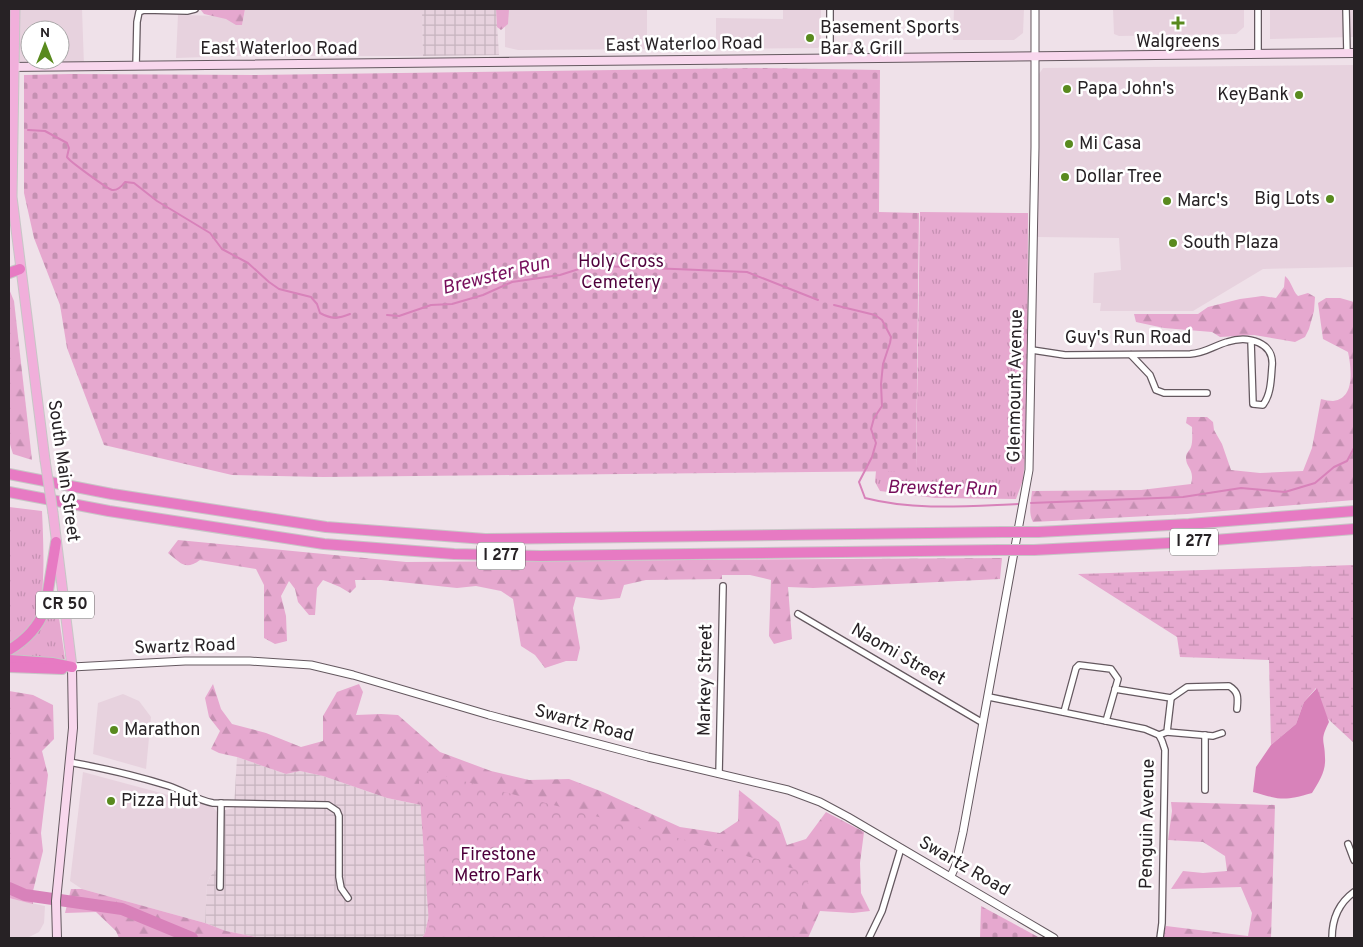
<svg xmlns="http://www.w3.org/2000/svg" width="1363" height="947" font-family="Overpass,sans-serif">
<defs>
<pattern id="industrial-grid" width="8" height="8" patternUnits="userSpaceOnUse" patternTransform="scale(1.25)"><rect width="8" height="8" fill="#e7d2de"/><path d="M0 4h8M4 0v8" fill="none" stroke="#c6b4be"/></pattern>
<pattern id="grass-tufts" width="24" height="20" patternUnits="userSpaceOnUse" patternTransform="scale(1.25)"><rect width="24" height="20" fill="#e6a8cf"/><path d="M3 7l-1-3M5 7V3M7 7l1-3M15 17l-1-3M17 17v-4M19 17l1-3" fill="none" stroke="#c590b2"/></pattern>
<pattern id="forest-firs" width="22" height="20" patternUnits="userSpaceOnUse" patternTransform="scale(1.25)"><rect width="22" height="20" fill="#e6a8cf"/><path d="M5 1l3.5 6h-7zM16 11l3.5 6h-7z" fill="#c590b2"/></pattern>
<pattern id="wetland-marsh" width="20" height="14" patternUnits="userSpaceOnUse" patternTransform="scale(1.25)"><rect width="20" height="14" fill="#e6a8cf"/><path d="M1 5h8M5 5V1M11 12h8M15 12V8" fill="none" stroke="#c590b2"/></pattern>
<pattern id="cemetery-stones" width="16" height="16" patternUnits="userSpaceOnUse" patternTransform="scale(1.25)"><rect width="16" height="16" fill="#e6a8cf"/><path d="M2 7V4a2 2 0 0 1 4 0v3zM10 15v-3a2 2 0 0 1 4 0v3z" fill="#c590b2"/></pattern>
<pattern id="park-crowns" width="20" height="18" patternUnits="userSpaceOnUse" patternTransform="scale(1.25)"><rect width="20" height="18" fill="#e6a8cf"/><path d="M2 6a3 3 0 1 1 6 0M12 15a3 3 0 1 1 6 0" fill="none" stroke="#c590b2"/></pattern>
</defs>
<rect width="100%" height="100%" fill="#efe1e9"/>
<g fill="#e7d2de" fill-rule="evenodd">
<path d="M9,9H82L84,66L9,67ZM30,30H60V60H30Z"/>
<path d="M245,9H422L423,56H236L176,58L178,15L226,16L242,25Z"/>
<path d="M505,9H647V49L518,50L505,47Z"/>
<path d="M783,9H821V44L818,48L716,49V18L783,19Z"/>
<path d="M954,9H1024L1023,33L1014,40H953Z"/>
<path d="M1113,9H1244V27L1236,34L1119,36L1114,34Z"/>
<path d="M1270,9H1354V37L1270,39Z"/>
<path d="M1354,65V267L1263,269L1193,311H1100L1101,303H1093L1094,273L1121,270L1119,238L1037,237L1038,87L1039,74L1043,68Z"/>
<path d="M123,694L139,701L151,717L146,769L93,754L98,703Z"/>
<path d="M83,772L213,807L217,812V868L210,877L207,884L205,923L82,889L70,881Z"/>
<path d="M9,898L45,906L44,923L39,932L27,938H9Z"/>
</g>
<g fill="url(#industrial-grid)">
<path d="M422,9H496L499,55L423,56Z"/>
<path d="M237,757L286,774L300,771L323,776L387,798L421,805L429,915L425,933L422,938H261L226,931L205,923L207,884L210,877L217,868V812L234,808Z"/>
</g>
<g fill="url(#grass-tufts)">
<path d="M920,212L1028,213L1027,437L1023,480L1016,499L935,498L880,491L875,482L876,471L916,470Z"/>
<path d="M9,507L42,511C43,533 47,605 35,622C29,631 19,640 9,643Z"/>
<path d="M52,597H56L65,659L54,660L9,658V655L49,608Z"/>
</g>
<g fill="url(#forest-firs)">
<path d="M200,9H245L242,25H236L226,19L204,14Z"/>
<path d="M496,9H509L508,24L501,30L497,27Z"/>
<path d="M1285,276C1292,282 1292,290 1298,296L1308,293L1315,297L1314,311L1309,329L1305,337L1295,342L1254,335L1220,337L1212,332L1164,328L1136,322L1134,314H1198L1208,307L1240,299L1263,296L1276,298L1284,287Z"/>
<path d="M9,289L14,301L32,460L13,454L9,441Z"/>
<path d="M1326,298H1340L1354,302V500L1187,514L1033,522C1028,512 1031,502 1032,491L1141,490L1191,484C1195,469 1186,468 1186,458C1186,452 1189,452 1191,447C1193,441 1192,433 1192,427L1186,423L1187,417H1207L1213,422L1214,430L1222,444L1231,470L1260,473L1303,471L1312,448L1321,399C1325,400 1329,401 1333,401C1356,399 1351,366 1348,352L1323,339L1318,303Z"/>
<path d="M178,540L406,562L1002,558L1000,579L813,588L788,587L792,639L774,644L769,636L771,580L750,575H722V579L646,580L624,585L620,598L601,600L576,597L573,608L580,648L577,661H566L545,668L535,655L521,646L513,599L501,591L476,586L457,588L381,580H355L356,587L350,593L340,587L323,580L317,588L315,615H309L298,602L295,589L289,581L281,596L286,616L287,641L275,644L264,638V585L256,569L200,560C185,571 181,563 168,553Z"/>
<path d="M213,684L221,709L232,724L266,733L301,747L323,741V716L337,692L359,684L363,692L356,715L381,714L398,715L440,752L491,771L529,780L569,779L603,792L680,827L720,833L738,821L739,790L779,822L787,845L806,839L826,812L864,832L860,863L861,893L870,911L853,913L820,911L808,938H422L425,933L429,915L421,805L387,798L323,776L300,771L286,774L237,757L219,753L211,749L220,731L209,717L205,698Z"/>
<path d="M9,691L33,695L53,705L54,739L42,751L48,775L41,833L43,851L33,891V904L9,898Z"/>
<path d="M1171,802L1275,805L1271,938H1161L1166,926L1248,936L1252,913L1241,887L1171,889L1183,871L1203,873L1227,871L1225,856L1203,842L1168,840L1172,811Z"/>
<path d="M71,889H82L205,923L226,931L261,938H119L116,931L96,912L65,913Z"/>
</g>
<path fill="url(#wetland-marsh)" d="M1354,565V743L1327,718L1316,688L1304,702L1296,724L1271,745L1269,660L1180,657L1177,637L1078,574Z"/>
<g fill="url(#cemetery-stones)">
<path d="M756,68L880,70L879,212L919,213L916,471L323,477L232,475L104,445L67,348L60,305L34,238L24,193V75L70,74L255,75Z"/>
<path d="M981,906L1040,938H980Z"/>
</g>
<path fill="url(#park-crowns)" d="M418,769L810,873L795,938H430Z"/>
<path fill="#d882ba" d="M1317,688L1329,722C1319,742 1325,739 1325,758C1326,771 1319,782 1312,793C1284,801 1281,800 1253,792L1256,767L1271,745L1296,724L1304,702Z"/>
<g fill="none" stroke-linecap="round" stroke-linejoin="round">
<g stroke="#d882ba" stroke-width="2">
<path d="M28,130L45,131L67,143L69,148L67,157C69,161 108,189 112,190C118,191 122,186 125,182L134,183L157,201L210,233L222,249L248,263L269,282L279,289L311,297L317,304L320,313C331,319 338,319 350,314"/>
<path d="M834,305L875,315L882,320L891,337L890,343L883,364L881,384L882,406L874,418L871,429L876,443L872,457L859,482L865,498C915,511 968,506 1018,504"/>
<path d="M387,315L399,316L431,305L452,304L483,295L512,282L560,275L582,268L602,266L747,272L818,300"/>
<path d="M1031,503L1183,497L1241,488L1285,492L1315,483L1334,467L1347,461L1354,448"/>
</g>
<path stroke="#d882ba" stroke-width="12" d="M9,888L25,895L122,909L192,938"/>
<defs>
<g id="minor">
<path d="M830,9V59"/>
<path d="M1258,9V54"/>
<path d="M1346,9L1347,53"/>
<path d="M136,66L137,22L139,12L144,10L187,11L195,9"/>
<path d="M1032,350L1065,355L1190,354C1206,353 1213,346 1227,342C1248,335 1275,342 1272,367C1271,380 1271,394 1263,405L1253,404L1251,341"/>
<path d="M1131,355L1150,375L1156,390L1164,393H1207"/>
<path d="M798,614L983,723"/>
<path d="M1115,689L1171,698L1187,687L1229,686C1239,692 1238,698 1237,709"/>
<path d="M989,697L1145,729L1159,735L1162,741L1165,750L1162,923L1160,938"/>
<path d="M1064,712L1076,668L1079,665L1111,669L1118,679L1106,721"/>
<path d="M1167,732L1213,736L1222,733"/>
<path d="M1159,735L1167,732L1171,698"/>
<path d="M1205,735V790"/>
<path d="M69,762C103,768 137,776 169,786C184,791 197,800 213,803L328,805L337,811L339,816V877L341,888L348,898"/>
<path d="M719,774L723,586"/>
<path d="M1348,844L1354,860"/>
<path d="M220,887L221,803"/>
<path d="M869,938L882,911L901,848"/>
<path d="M1332,938C1332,919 1339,903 1354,892"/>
</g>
<g id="tertiary">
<path d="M72,667L185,661H250L311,665L353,675L489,715L648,757L788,790L820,802L848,817L1054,938"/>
<path d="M951,876L955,867L963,832L1029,470L1035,147V9"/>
</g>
<g id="secondary">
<path d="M9,67L1354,53"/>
<path d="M57,938L56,901L73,728L72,667"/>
</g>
<g id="primary">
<path d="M15,9L12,197L45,460"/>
<path d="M53,513L72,667"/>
</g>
<g id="motorway">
<path d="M9,273L20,269"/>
<path d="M9,474L112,494L326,527L485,539L1002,532"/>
<path d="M9,492L109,511L324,544L454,554L541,556L999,550"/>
<path d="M1038,532L1189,524L1354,511"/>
<path d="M1034,550L1189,542L1354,529"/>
<path d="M9,650C26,640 38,628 45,609L56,542"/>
<path d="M9,660L52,663L72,667"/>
<path d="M9,667L62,669"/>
</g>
</defs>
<use href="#minor" stroke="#64585f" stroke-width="8"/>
<use href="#tertiary" stroke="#64585f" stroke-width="9"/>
<use href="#secondary" stroke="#64585f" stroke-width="10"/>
<use href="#primary" stroke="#c7c6c6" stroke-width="11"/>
<use href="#motorway" stroke="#c7c6c6" stroke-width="12"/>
<use href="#minor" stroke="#fff" stroke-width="5.5"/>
<use href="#tertiary" stroke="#fff" stroke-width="7"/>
<use href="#secondary" stroke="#f8d7ed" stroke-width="8"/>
<use href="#primary" stroke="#f1afdb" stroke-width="9"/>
<use href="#motorway" stroke="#e77ac3" stroke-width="10"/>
<defs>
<path id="primary-bridge" d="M45,460L53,513"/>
<g id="motorway-bridge">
<path d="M1002,532H1038"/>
<path d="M999,550H1034"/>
</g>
</defs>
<use href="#primary-bridge" stroke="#c7c6c6" stroke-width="11" stroke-linecap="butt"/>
<use href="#motorway-bridge" stroke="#c7c6c6" stroke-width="12" stroke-linecap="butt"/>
<use href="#primary-bridge" stroke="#f1afdb" stroke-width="9"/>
<use href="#motorway-bridge" stroke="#e77ac3" stroke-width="10"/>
</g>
<g fill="#598a1e" stroke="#fff" stroke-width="2">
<path d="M1175.5 15.5h5v5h5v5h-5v5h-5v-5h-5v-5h5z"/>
<circle cx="810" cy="38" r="5"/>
<circle cx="1067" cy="89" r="5"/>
<circle cx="1299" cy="95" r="5"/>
<circle cx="1069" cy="144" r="5"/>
<circle cx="1065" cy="177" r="5"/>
<circle cx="1330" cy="199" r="5"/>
<circle cx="1167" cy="201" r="5"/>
<circle cx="1173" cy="243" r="5"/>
<circle cx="114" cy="730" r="5"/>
<circle cx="111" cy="801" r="5"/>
</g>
<g text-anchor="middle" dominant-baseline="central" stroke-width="5" stroke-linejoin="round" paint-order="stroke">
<g fill="#fff" stroke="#686466" stroke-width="1">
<rect x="1170" y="528.5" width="48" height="27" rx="4"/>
<rect x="477" y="542.5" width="48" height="27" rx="4"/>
<rect x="36" y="591.5" width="58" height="27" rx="4"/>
</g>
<g font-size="16" font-weight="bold" fill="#272225">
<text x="1194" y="542">I 277</text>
<text x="501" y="556">I 277</text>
<text x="65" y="605">CR 50</text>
</g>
<g font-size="18" fill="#272225" stroke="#fff" text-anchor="start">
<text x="820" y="28">Basement Sports<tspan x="820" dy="21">Bar &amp; Grill</tspan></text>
<text x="1178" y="42" text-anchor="middle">Walgreens</text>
<text x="1077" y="89">Papa John's</text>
<text x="1289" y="95" text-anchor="end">KeyBank</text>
<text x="1079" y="144">Mi Casa</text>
<text x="1075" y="177">Dollar Tree</text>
<text x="1320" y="199" text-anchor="end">Big Lots</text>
<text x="1177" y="201">Marc's</text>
<text x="1183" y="243">South Plaza</text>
<text x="124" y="730">Marathon</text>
<text x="121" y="801">Pizza Hut</text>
</g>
<g font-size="18" fill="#272225" stroke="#fff">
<text transform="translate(684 45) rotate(-1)">East Waterloo Road</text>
<text x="279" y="49">East Waterloo Road</text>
<text x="1128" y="338">Guy's Run Road</text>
<text transform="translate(1016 386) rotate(-89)">Glenmount Avenue</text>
<text transform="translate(63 471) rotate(82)">South Main Street</text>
<text transform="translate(185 647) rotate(-2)">Swartz Road</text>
<text transform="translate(898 655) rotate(30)">Naomi Street</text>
<text transform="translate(706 680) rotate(-89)">Markey Street</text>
<text transform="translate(584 724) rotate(15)">Swartz Road</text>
<text transform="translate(1148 824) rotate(-89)">Penguin Avenue</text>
<text transform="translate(964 867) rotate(30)">Swartz Road</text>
</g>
<g font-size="18" fill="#4f003c" stroke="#fff">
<text x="621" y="262">Holy Cross<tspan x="621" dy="21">Cemetery</tspan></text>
<text x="498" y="855">Firestone<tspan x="498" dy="21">Metro Park</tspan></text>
</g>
<g font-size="19" font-style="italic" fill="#760d5b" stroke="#fff">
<text transform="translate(496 276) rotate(-14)">Brewster Run</text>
<text transform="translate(942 489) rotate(1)">Brewster Run</text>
</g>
</g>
<rect width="1363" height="947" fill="none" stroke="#272225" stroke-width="20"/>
<g transform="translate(45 45)"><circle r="24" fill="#ffffff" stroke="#a9a7a8"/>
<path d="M0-4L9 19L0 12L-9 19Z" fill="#598a1e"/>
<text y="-8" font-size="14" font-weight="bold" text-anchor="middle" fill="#272225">N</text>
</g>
</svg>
